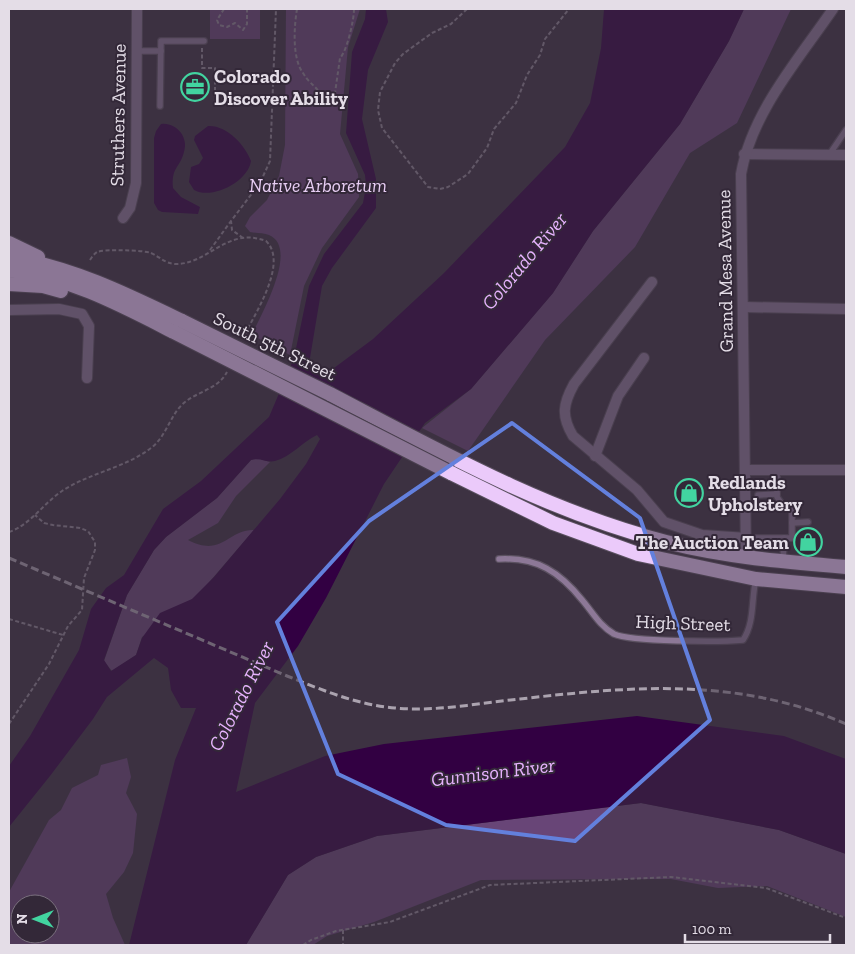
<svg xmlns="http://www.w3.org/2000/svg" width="855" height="954" font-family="'Zilla Slab',serif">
<rect width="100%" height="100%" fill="#3d3242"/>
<g fill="#684577" fill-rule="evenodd">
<rect x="210" y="9" width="50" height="30"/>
<path d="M286,9H360L348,47L340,134L358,174L359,197L322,248L304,286L290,355L252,335C260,316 300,248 269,235C264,233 256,233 250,232L245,226L250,217L267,200L279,176L285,145Z"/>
<path d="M744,9H791L737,123L690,153L635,247L545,340L468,451L422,428L471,389L553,293L593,231L680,124L729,41Z"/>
<path d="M257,458L270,462L236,496L218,523L188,540C222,558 228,529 254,530L199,594L142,637L136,655L112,671L104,661L127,595L154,550L166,537L217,498L251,460Z"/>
<path d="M127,758L131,777L126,793L137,814L133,853L124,872L106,894L113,918L125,945H9V892L49,820L61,810L72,788L98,775L101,765ZM20,904H50V934H20Z"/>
<path d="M641,803L779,830L846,854V917L767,886L718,888L671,879L481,880L374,922L327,936L313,945H246L288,875L316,857L377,836Z"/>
</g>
<g fill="#320042" fill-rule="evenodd">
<path d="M366,9H386L388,22L368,70L362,119L376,179V208L332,268L322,286L309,364L310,368L316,371H330L373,339L444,273L565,147L590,103L601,48L604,9H744L729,41L680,124L593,231L553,293L471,389L425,423L384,484L326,598L298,646L255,703L236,792L325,756L384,744L637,716L784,736L846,759V854L779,830L641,803L377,836L316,857L288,875L246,945H129L175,760L196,708H181L171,690L168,668L154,658L107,697L93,719L50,776L9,827V766L30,736L79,650L91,609L106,588L124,575L163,509L201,481L269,417L294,358L309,286L324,254L363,203L366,186L365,175L346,133L352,52L365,19ZM317,435L320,439L306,464L280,499L214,577L192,599L160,613L142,638L136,655L111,671L104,660L127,595L154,550L166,537L217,498L251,460C260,457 267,463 275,461C291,457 302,442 317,435Z"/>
<path d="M161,124C176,122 189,137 184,152C180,168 171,167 173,188L181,197L200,207L198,214L162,212L158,210L154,203V138L156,131Z"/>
<path d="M208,126C227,125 245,145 251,161C248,182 212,200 194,190L189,182L191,167L199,164L203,158L194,140L195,136Z"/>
</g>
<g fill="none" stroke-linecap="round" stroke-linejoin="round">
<defs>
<g id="service">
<path d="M136,51H161"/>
<path d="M160,106L161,41H204"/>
<path d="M829,155L846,130"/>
<path d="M758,495L777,494"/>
<path d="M792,523L808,522"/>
<path d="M747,538H792V505L782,504L777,497V470"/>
<path d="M499,559C537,557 560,572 583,601C593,613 600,626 614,634C631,642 721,642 743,640C755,622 751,599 756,579"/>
<path d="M783,562L784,538"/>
</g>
<g id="minor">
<path d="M744,154L846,155"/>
<path d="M123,218L130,208L136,183L137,9"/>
<path d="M652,282L574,384C563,404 561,416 573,436L637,490L664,522L702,535L747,538"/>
<path d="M744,307L846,309"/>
<path d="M9,310L59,309L82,314L89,326L87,378"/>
<path d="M595,456L618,396L644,358"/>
<path d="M746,470H846"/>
<path d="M746,558L741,174C752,112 798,60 833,9"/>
</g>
<g id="trunk">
<path d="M9,243L38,257"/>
<path d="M9,257C73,268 124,293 182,321"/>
<path d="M9,270C69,277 121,305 174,332"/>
<path d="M9,284L43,286L61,291"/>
<path d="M330,394C439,451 546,511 666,542C725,557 785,562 846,567"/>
<path d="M451,473L553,523L638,554L756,579L846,587"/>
</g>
</defs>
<use href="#service" stroke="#5b5160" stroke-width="8"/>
<use href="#minor" stroke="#5b5160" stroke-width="12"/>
<use href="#trunk" stroke="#5b5160" stroke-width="16"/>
<g stroke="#908794" stroke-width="2" stroke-dasharray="4 2.5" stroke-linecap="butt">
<path d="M224,9L217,20L219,25L227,27L235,23L243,30L247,24V9"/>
<path d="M297,9C294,27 292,58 303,73C312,88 318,84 324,104L329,107L334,100L340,58C347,51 354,20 354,9"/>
<path d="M467,9L451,24L432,33L403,54L395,63L380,92L378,110L382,128L428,187L440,189L448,187L468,174L487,148L494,129L516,103L527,75L540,55L545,39L569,9"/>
<path d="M202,48V68H215V103"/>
<path d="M216,80L273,81"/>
<path d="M243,238L232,230L231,221L260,183L270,161L276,9"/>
<path d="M210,250L231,221"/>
<path d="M90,260C92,257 94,254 97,252C104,249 144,250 151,253C160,257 164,263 175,264C208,265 227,226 266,241C289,263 254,315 243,338"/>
<path d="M9,532C30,525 44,503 62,491C89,473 125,468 151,448C167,436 170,414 185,402C199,391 218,389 227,372"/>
<path d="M9,619L63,635"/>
<path d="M9,724L49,664L68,626L82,610L84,578L95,550V542L88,531L80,528L53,525L44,523L35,515"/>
<path d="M343,930V945"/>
<path d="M303,945L311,940L336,931L390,922L490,885L671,877L766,888L846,918"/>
</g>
<use href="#service" stroke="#8d7897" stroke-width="5.5"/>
<use href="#minor" stroke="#8d7897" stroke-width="10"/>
<use href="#trunk" stroke="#ebcafa" stroke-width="14"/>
<path stroke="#aba3af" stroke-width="3" stroke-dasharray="8 4" stroke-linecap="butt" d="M9,558L287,676C322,690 358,705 395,708C436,712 479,703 520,699C633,686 739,677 846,724"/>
<defs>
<g id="trunk-bridge">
<path d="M182,321L330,394"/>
<path d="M174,332L451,473"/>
</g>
</defs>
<use href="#trunk-bridge" stroke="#5b5160" stroke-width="16" stroke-linecap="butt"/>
<use href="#trunk-bridge" stroke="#ebcafa" stroke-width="14"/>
</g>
<path d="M0 0H855V954H0ZM512,423L640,518L710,720L575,841L446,825L338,774L277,622L369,521Z" fill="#3d3242" fill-opacity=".55" fill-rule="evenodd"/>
<path fill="none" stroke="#6380dd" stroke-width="4" stroke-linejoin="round" d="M512,423L640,518L710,720L575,841L446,825L338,774L277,622L369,521Z"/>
<defs>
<symbol id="office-ring" viewBox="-11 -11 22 22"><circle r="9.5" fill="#332838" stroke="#42d4a0" stroke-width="1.5"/><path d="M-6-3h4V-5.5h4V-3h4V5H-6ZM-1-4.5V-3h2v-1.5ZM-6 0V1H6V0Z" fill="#42d4a0"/></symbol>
<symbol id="shop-ring" viewBox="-11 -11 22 22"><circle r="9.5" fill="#332838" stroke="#42d4a0" stroke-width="1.5"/><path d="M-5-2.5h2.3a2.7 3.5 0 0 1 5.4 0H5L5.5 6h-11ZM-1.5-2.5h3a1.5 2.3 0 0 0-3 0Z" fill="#42d4a0"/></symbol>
</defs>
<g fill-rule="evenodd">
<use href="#office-ring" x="179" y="71" width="32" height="32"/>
<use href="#shop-ring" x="673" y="477" width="32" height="32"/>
<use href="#shop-ring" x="792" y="526" width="32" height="32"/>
</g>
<g text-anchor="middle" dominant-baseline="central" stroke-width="4" stroke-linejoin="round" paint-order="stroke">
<g font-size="19" font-weight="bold" fill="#e4dde7" stroke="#332838" text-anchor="start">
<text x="214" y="76">Colorado<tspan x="214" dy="22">Discover Ability</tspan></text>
<text x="708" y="482">Redlands<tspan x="708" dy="22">Upholstery</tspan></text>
<text x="789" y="542" text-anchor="end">The Auction Team</text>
</g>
<g font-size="19" fill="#e4dde7" stroke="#332838">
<text transform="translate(118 115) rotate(-89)">Struthers Avenue</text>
<text transform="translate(725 271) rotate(-91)">Grand Mesa Avenue</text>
<text transform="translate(275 346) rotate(26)">South 5th Street</text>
<text transform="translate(683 623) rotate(2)">High Street</text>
</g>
<g font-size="19" font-style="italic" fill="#e8cef4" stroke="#332838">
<text x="318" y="185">Native Arboretum</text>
</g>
<g font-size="20" font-style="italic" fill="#e6b2fd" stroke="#332838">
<text transform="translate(524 261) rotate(-50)">Colorado River</text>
<text transform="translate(241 696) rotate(-63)">Colorado River</text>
<text transform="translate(493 772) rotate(-7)">Gunnison River</text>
</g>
</g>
<rect width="855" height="954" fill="none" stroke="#e4dde7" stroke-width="20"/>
<g transform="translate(35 919) rotate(270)"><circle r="24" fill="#332838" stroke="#7a707e"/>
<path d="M0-4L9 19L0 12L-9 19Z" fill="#42d4a0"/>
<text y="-8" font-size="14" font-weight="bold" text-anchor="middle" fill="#e4dde7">N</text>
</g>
<path d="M685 934v8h145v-8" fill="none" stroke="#e4dde7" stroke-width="2.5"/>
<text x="692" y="934" font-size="15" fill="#e4dde7" stroke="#332838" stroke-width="4" paint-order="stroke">100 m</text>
</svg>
